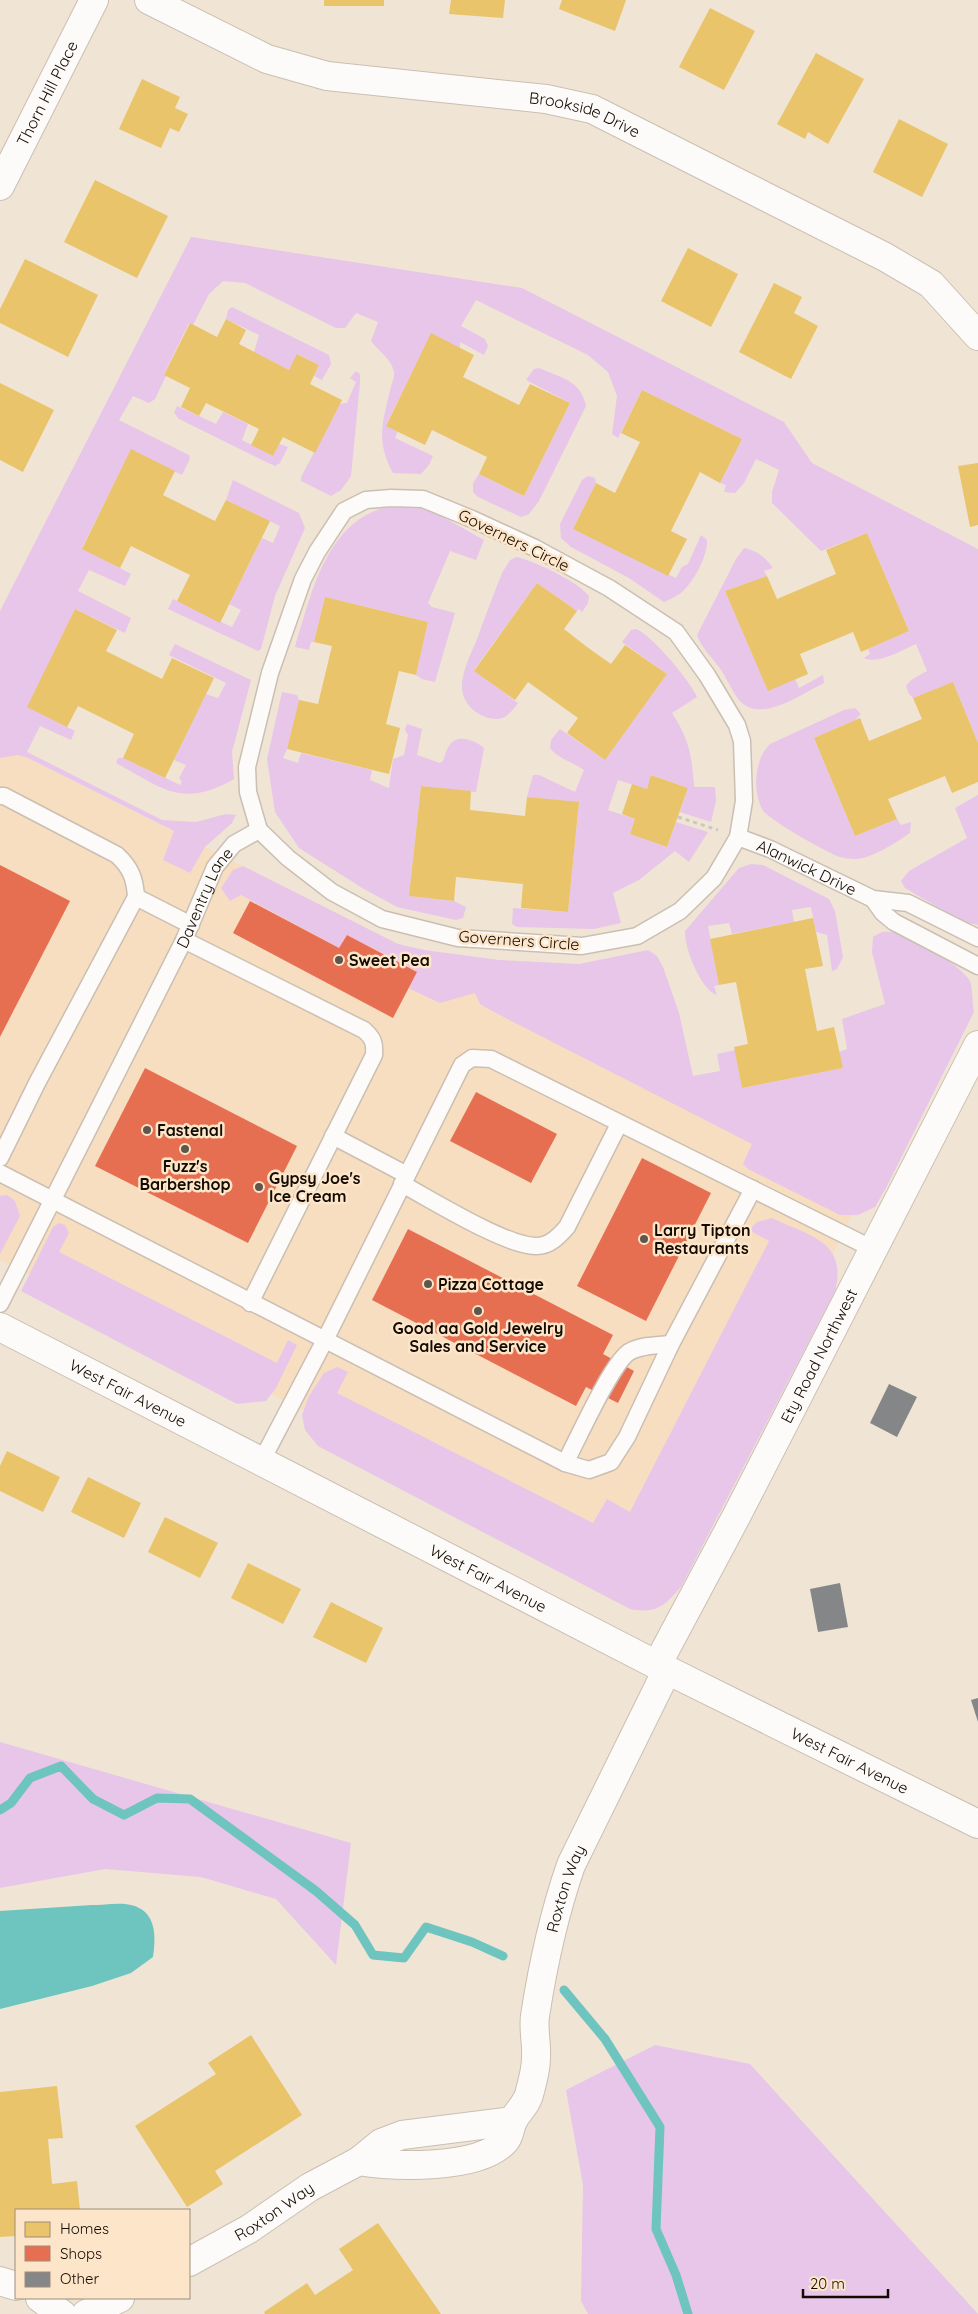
<svg xmlns="http://www.w3.org/2000/svg" width="978" height="2314" font-family="Quicksand,sans-serif">
<rect width="100%" height="100%" fill="#f0e4d5"/>
<path fill="#f7dec1" d="M0,744L869,1181L666,1590L0,1260Z"/>
<g fill="#e7c6ea">
<path d="M191,237L522,288L784,422L812,463L978,549V743L953,682L913,698L909,694L906,686L911,680L927,671L916,644C901,650 879,665 864,658L870,654L868,649L909,631L867,533L821,551L772,503V492L779,470L756,459L744,483L735,493L724,492L726,485L720,483L742,439L642,390L618,438L612,434L617,396L608,372L588,355L476,300L461,326L485,339L488,346L484,355L460,342V348L431,334L386,425L398,431L395,438L433,456L429,465L421,474L393,473C376,442 382,423 390,391C391,385 395,377 394,372C391,358 379,352 371,341L378,322L356,313L345,328H336L245,283L223,281L209,294L193,325L189,323L164,374L166,376L155,399L149,403L133,396L119,420L189,455L190,459L182,475L131,450L82,548L131,574L125,586L89,570L78,591L131,618L125,633L75,609L28,707L75,731L71,740L40,726L27,752L162,820L196,822L226,814L236,815L232,823L205,847L190,873L163,860L174,831L28,758L18,755L0,758V611Z"/>
<path d="M232,307L329,355L331,364L322,380L314,376L319,365L298,354L289,370L254,352L259,335L226,319L228,310Z"/>
<path d="M539,368C561,378 581,380 586,406L539,501L529,514L521,517L478,497L473,492V483L479,474L524,496L570,403L526,380L534,369Z"/>
<path d="M356,371L360,374V383L351,476L341,490L331,496L301,481V477L340,404L347,403L356,382L350,378Z"/>
<path d="M177,406L216,424L223,412L248,424L242,440L273,456L279,444L288,447L280,463L275,466L266,462L179,419L174,413Z"/>
<path d="M588,476L595,478L596,483L573,529L676,578L682,567L688,564L701,535L707,540C708,556 692,586 678,595C674,598 668,600 664,602L629,578L571,547L561,538L560,524L582,480Z"/>
<path d="M233,480L299,513L305,528L275,596L261,649L258,651L168,609L173,599L232,627L241,610L229,604L262,538L273,543L280,526L226,500Z"/>
<path d="M420,508L443,517L484,540L476,560L450,551L428,603L432,607L455,613L435,682L422,679L416,675L428,622L325,597L314,642H311L309,650L295,647C310,598 324,530 377,510C389,505 407,509 420,508Z"/>
<path d="M744,548C758,551 765,557 773,568L764,571L767,576L725,591L768,690L795,679L799,688L823,675L824,683C802,693 761,725 739,700C732,691 727,679 721,670C713,658 701,648 697,635L736,559Z"/>
<path d="M517,557C536,562 577,581 589,596L588,603L582,612L579,609L577,611L537,583L474,670L518,703C513,710 507,718 498,719C480,720 461,704 462,686C462,672 470,655 476,642C484,619 493,596 502,573L510,560Z"/>
<path d="M636,629C651,634 691,682 697,697L672,713C689,739 692,756 694,787H715L716,801L711,822L680,812L688,788L652,775L647,789L618,780L608,810L635,819L630,834L667,847L676,822L708,832L689,862L675,851L639,880L613,893L621,923L594,929L517,927L512,924L513,908L568,912L579,803L527,797L533,775H539L575,792L584,770C573,762 558,759 550,748L551,740L560,729L605,760L667,674L622,642L631,630Z"/>
<path d="M175,644L251,680L232,752L234,779C182,809 162,788 116,763L118,758H123L180,785L182,782L179,778L186,765L174,760L206,694L218,698L226,683L169,655Z"/>
<path d="M282,692L297,695L299,700L287,749L283,758L298,763L301,753L372,770L370,780L389,788L393,759L404,755L408,735L405,730L407,724L422,729L417,755L440,763L443,761C445,756 446,750 449,746C456,733 475,740 484,748L476,792L421,786L409,896L454,901L466,907L463,918L456,920L397,907L364,889L299,848L275,812L267,759Z"/>
<path d="M855,708L861,714L855,720L814,738L855,836L897,819L901,825L911,822L910,833C899,841 869,860 855,859C851,859 844,858 840,857C826,852 767,819 762,809C752,789 755,759 770,744L844,710Z"/>
<path d="M978,795V925L963,922L905,888L901,881L909,871L967,838L955,808Z"/>
<path d="M751,864L763,865L829,899L835,911L843,957L837,969L832,971L827,935L816,932L811,907L792,910L794,922L732,934L729,923L708,926L719,985L714,986L717,995C701,990 684,948 685,931L739,868Z"/>
<path d="M243,866L398,944L424,950L499,960L579,964L648,950L657,956L663,967L679,1013L693,1076L720,1071L717,1054L735,1050L742,1088L843,1068L839,1052L847,1049L842,1019L885,1004L872,952L873,937C878,934 884,930 891,932C908,935 962,965 970,981C973,989 972,1003 974,1012L886,1188L875,1207L858,1215H840L748,1169L743,1164L752,1144L492,1011L480,1004L475,993L440,1003L408,988L416,971L347,935L339,948L241,895L230,901L221,888L233,870Z"/>
<path d="M7,1195L15,1201L20,1216L0,1254V1196Z"/>
<path d="M772,1218C809,1236 848,1241 835,1291L681,1587C664,1606 657,1614 630,1609L318,1446L305,1430L302,1415L309,1396L324,1373L337,1367L348,1372L337,1393L593,1523L607,1499L630,1512L769,1241L749,1230L757,1222Z"/>
<path d="M59,1223L65,1225L69,1233L59,1252L277,1363L288,1340L297,1345L276,1388L266,1401L237,1404L21,1291L53,1227Z"/>
<path d="M0,1742L351,1843L336,1965L276,1899L201,1877L105,1869L0,1888Z"/>
<path d="M655,2045L750,2064L978,2314H588L581,2301L583,2185L566,2090Z"/>
</g>
<path fill="#6ec4be" d="M92,1905C104,1905 120,1902 131,1905C157,1911 156,1937 153,1957L131,1973L92,1986L0,2009V1911Z"/>
<g fill="#e9c46a">
<rect x="324" y="0" width="60" height="6"/>
<path d="M451,0H505L503,18L449,14Z"/>
<path d="M562,0H626L615,31L559,9Z"/>
<path d="M710,8L755,31L724,90L679,67Z"/>
<path d="M816,53L864,79L828,144L808,132L805,139L777,124Z"/>
<path d="M142,79L180,97L175,108L188,114L179,132L170,128L161,148L119,129Z"/>
<path d="M899,119L948,144L922,197L873,172Z"/>
<path d="M95,180L168,216L137,278L64,242Z"/>
<path d="M688,248L738,274L711,327L661,301Z"/>
<path d="M25,259L98,295L68,357L0,323V309Z"/>
<path d="M774,283L802,297L794,313L818,326L791,379L739,352Z"/>
<path d="M226,319L246,330L239,344L289,370L297,354L319,365L310,384L342,400L315,453L283,437L273,456L251,445L259,429L206,403L199,416L181,407L190,388L164,375L190,323L217,337Z"/>
<path d="M431,333L474,355L463,377L519,405L530,384L570,403L524,496L479,474L487,457L432,430L425,445L386,426Z"/>
<path d="M0,383L54,410L23,472L0,460Z"/>
<path d="M642,390L742,439L720,483L700,472L671,531L687,539L668,576L573,529L596,483L615,493L640,442L621,433Z"/>
<path d="M131,449L175,471L163,495L215,521L226,500L270,521L220,623L177,601L190,575L131,546L120,568L82,549Z"/>
<path d="M978,463V525L970,527L958,466Z"/>
<path d="M867,533L909,631L861,652L853,632L829,642L800,654L808,674L768,691L725,591L767,576L777,599L836,574L826,550Z"/>
<path d="M537,583L577,611L564,629L587,647L611,664L625,645L667,674L605,760L567,733L578,718L528,682L515,700L474,671Z"/>
<path d="M325,597L428,622L416,675L399,671L386,724L400,728L389,774L287,749L299,700L318,704L332,646L314,642Z"/>
<path d="M75,609L117,630L106,651L162,679L172,658L214,678L165,778L123,758L134,734L78,706L67,727L27,707Z"/>
<path d="M953,682L978,743V782L952,793L945,776L888,799L897,819L855,836L814,738L860,718L869,741L922,719L913,698Z"/>
<path d="M651,775L688,788L667,847L630,834L635,819L622,814L632,784L647,789Z"/>
<path d="M421,786L471,791L470,810L525,816L527,797L579,802L568,912L521,908L523,884L456,877L454,901L409,896Z"/>
<path d="M813,918L823,966L805,969L817,1031L834,1027L843,1068L742,1088L734,1047L748,1044L736,982L719,985L710,939Z"/>
<path d="M7,1451L60,1477L43,1512L0,1491V1466Z"/>
<path d="M88,1477L141,1503L124,1538L71,1512Z"/>
<path d="M165,1517L218,1543L200,1578L148,1552Z"/>
<path d="M248,1563L301,1589L283,1624L231,1598Z"/>
<path d="M331,1602L383,1628L366,1663L313,1637Z"/>
<path d="M251,2035L302,2115L215,2171L223,2184L187,2207L135,2126L216,2074L208,2063Z"/>
<path d="M57,2086L63,2138L48,2139L52,2184L77,2181L80,2210H16V2236L0,2237V2092Z"/>
<path d="M378,2223L441,2314H265L264,2312L307,2283L315,2295L353,2270L339,2249Z"/>
</g>
<g fill="#e76f51">
<path d="M0,865L70,901L0,1037Z"/>
<path d="M250,901L339,948L347,935L417,972L393,1018L233,933Z"/>
<path d="M145,1068L297,1146L248,1243L95,1166Z"/>
<path d="M476,1092L557,1134L531,1183L450,1141Z"/>
<path d="M642,1158L711,1193L646,1321L577,1286Z"/>
<path d="M408,1229L613,1335L603,1354L634,1371L618,1403L586,1387L576,1406L372,1300Z"/>
</g>
<g fill="none" stroke-linecap="round" stroke-linejoin="round">
<g stroke="#6ec4be" stroke-width="9">
<path d="M0,1810L11,1803L30,1778L61,1766L93,1799L124,1815L157,1798L190,1799L316,1891L355,1925L373,1955L404,1958L426,1927L472,1942L503,1956"/>
<path d="M564,1990L605,2039L660,2127L656,2229L676,2275L688,2314"/>
</g>
</g>
<g fill="#848687">
<path d="M889,1384L917,1397L897,1437L870,1423Z"/>
<path d="M840,1583L848,1627L818,1632L810,1589Z"/>
<path d="M978,1698V1722L971,1700Z"/>
</g>
<g fill="none" stroke-linecap="round" stroke-linejoin="round">
<defs>
<g id="service">
<path d="M391,498L423,499L472,519L535,548L609,588L676,632L707,675L737,725L742,741L744,801L738,837L714,878L680,911L637,936L582,946L458,938L382,919L332,892L288,858L259,830L248,792L247,767L270,673L303,579L317,552L344,511L366,500Z"/>
<path d="M0,796H4L117,855C131,868 135,879 136,897L37,1083L0,1158"/>
<path id="s1" d="M738,837L770,849L873,899L908,903L978,938"/>
<path d="M136,897L191,925"/>
<path d="M873,899L883,913L894,922L978,966"/>
<path d="M184,940L364,1030C373,1038 375,1043 374,1055L250,1303"/>
<path d="M333,1136L407,1175"/>
<path d="M0,1173L565,1463L589,1470L611,1462L627,1437L671,1344L753,1189"/>
<path d="M402,1184C432,1200 504,1245 535,1246C549,1247 559,1236 567,1227L619,1124"/>
<path id="s2" d="M0,1304L184,940L215,867L234,844L259,830"/>
<path d="M261,1462L325,1340L462,1065L472,1058L491,1059L873,1249"/>
<path d="M565,1463C577,1441 611,1364 629,1352C641,1345 658,1345 671,1344"/>
</g>
<g id="minor">
<path id="s3" d="M149,0L267,59L327,76L546,99L592,109L885,257L931,284L978,336"/>
<path id="s4" d="M0,186L94,0"/>
<path id="s5" d="M359,2161C394,2167 479,2170 505,2141C510,2136 510,2127 513,2120C519,2110 528,2103 530,2091C533,2080 536,2068 536,2058C537,2044 533,2029 535,2016C543,1964 554,1914 571,1865L667,1670"/>
<path id="s6" d="M189,2262L249,2229L310,2187L359,2161L381,2143L402,2135L513,2121"/>
<path d="M0,2281L16,2286"/>
<path d="M40,2298L62,2314"/>
<path d="M86,2314L120,2298"/>
</g>
<g id="tertiary">
<path id="s7" d="M0,1327L657,1665L978,1824"/>
<path id="s8" d="M657,1665L737,1515L978,1045"/>
</g>
</defs>
<use href="#service" stroke="#cabfb2" stroke-width="19"/>
<use href="#minor" stroke="#cabfb2" stroke-width="30"/>
<use href="#tertiary" stroke="#cabfb2" stroke-width="30"/>
<path stroke="#cbc7c1" stroke-width="3" stroke-dasharray="4 4" stroke-linecap="butt" d="M678,817L718,830"/>
<use href="#service" stroke="#fdfbf9" stroke-width="16"/>
<use href="#minor" stroke="#fdfbf9" stroke-width="28"/>
<use href="#tertiary" stroke="#fdfbf9" stroke-width="28"/>
</g>
<g fill="#60564b" stroke="#fce5c9" stroke-width="2">
<circle cx="339" cy="960" r="5"/>
<circle cx="147" cy="1130" r="5"/>
<circle cx="185" cy="1149" r="5"/>
<circle cx="259" cy="1187" r="5"/>
<circle cx="644" cy="1239" r="5"/>
<circle cx="428" cy="1284" r="5"/>
<circle cx="478" cy="1311" r="5"/>
</g>
<g text-anchor="middle" dominant-baseline="central" stroke-width="5" stroke-linejoin="round" paint-order="stroke">
<g font-size="16" fill="#130a01" stroke="#fce5c9">
<text stroke="none"><textPath href="#s4" startOffset="104">Thorn Hill Place</textPath></text>
<text stroke="none"><textPath href="#s3" startOffset="456">Brookside Drive</textPath></text>
<text transform="translate(514 540) rotate(26)">Governers Circle</text>
<text stroke="none"><textPath href="#s1" startOffset="75">Alanwick Drive</textPath></text>
<text stroke="none"><textPath href="#s2" startOffset="455">Daventry Lane</textPath></text>
<text transform="translate(519 940) rotate(4)">Governers Circle</text>
<text stroke="none"><textPath href="#s8" startOffset="349">Ety Road Northwest</textPath></text>
<text stroke="none"><textPath href="#s7" startOffset="144">West Fair Avenue</textPath></text>
<text stroke="none"><textPath href="#s7" startOffset="549">West Fair Avenue</textPath></text>
<text stroke="none"><textPath href="#s7" startOffset="954">West Fair Avenue</textPath></text>
<text stroke="none"><textPath href="#s5" startOffset="415">Roxton Way</textPath></text>
<text stroke="none"><textPath href="#s6" startOffset="99">Roxton Way</textPath></text>
</g>
<g font-size="16" font-weight="bold" fill="#130a01" stroke="#fce5c9" text-anchor="start">
<text x="349" y="960">Sweet Pea</text>
<text x="157" y="1130">Fastenal</text>
<text x="185" y="1166" text-anchor="middle">Fuzz's<tspan x="185" dy="18">Barbershop</tspan></text>
<text x="269" y="1178">Gypsy Joe's<tspan x="269" dy="18">Ice Cream</tspan></text>
<text x="654" y="1230">Larry Tipton<tspan x="654" dy="18">Restaurants</tspan></text>
<text x="438" y="1284">Pizza Cottage</text>
<text x="478" y="1328" text-anchor="middle">Good aa Gold Jewelry<tspan x="478" dy="18">Sales and Service</tspan></text>
</g>
</g>
<rect x="15" y="2209" width="175" height="90" fill="#fce5c9" stroke="#9f8d79"/>
<rect x="25" y="2222" width="25" height="15" fill="#e9c46a" stroke="#9f8d79"/>
<text x="60" y="2234" font-size="15" fill="#130a01">Homes</text>
<rect x="25" y="2246" width="25" height="15" fill="#e76f51" stroke="#9f8d79"/>
<text x="60" y="2259" font-size="15" fill="#130a01">Shops</text>
<rect x="25" y="2272" width="25" height="15" fill="#848687" stroke="#9f8d79"/>
<text x="60" y="2284" font-size="15" fill="#130a01">Other</text>
<path d="M803 2289v8h85v-8" fill="none" stroke="#130a01" stroke-width="2.5"/>
<text x="810" y="2289" font-size="15" fill="#130a01" stroke="#fce5c9" stroke-width="4" paint-order="stroke">20 m</text>
</svg>
